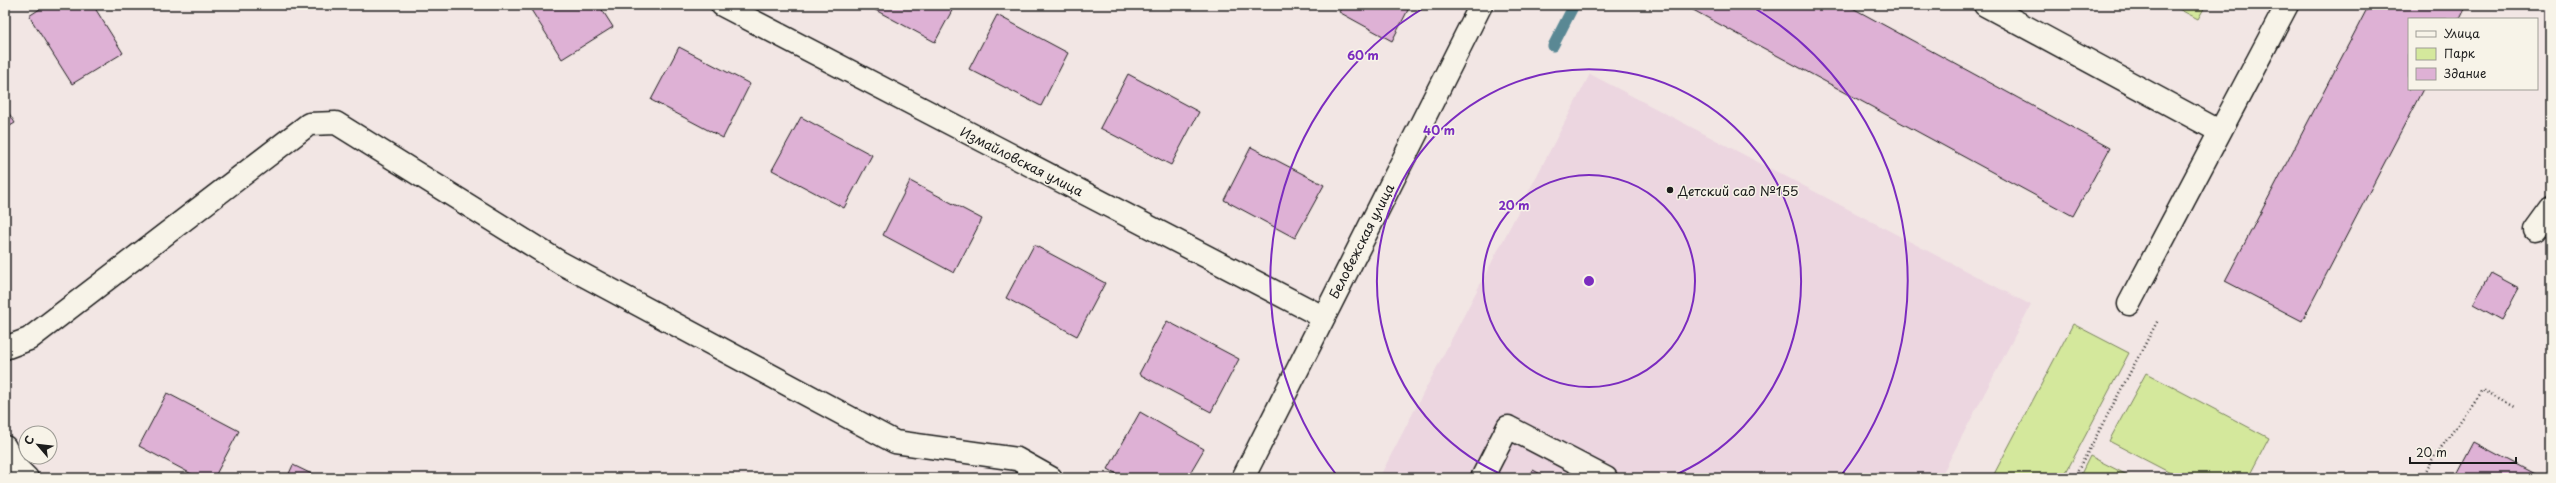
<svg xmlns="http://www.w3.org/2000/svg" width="2556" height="483" font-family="'Playpen Sans',sans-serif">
<rect width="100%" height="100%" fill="#f2e6e4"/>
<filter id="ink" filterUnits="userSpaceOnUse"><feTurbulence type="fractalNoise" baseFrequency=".025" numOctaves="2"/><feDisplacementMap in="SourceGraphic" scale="8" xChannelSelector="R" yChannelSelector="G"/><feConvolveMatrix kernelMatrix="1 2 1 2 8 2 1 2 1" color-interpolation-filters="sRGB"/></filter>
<g filter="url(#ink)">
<path fill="#ecd6e0" d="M1590,74L2031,305L1940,478H1379Z"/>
<g fill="#d4e89c" stroke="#78825c">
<path d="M2171,5H2206L2198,19Z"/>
<path d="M2073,324L2129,353L2063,478H1992Z"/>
<path d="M2146,373L2269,438L2248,478H2180L2109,441Z"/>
<path d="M2090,456L2133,478H2079Z"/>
</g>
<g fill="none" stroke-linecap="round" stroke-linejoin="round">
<path stroke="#5a8894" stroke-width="11" d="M1553,46L1574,5"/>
</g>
<g fill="#deb1d5" stroke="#1c1c1c">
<path d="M46,5H93L123,53L72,84L29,16Z"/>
<path d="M528,5H599L613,27L562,59Z"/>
<path d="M866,5H955L935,42Z"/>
<path d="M1343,5H1409L1410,6L1392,41L1339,12Z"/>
<path d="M1684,5H1847L2110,148L2073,216Z"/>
<path d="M2369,5H2467L2460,19H2409V89H2423L2302,321L2225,281Z"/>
<path d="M997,15L1068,53L1041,106L969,69Z"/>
<path d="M679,47L750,84L723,138L651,100Z"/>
<path d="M1128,74L1199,112L1171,165L1100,128Z"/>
<path d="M5,107L15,123L5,129Z"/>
<path d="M801,117L872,155L844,208L772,170Z"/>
<path d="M1251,147L1324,185L1295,238L1224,200Z"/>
<path d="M910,181L982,219L954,273L883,235Z"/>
<path d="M1034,245L1105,283L1077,336L1006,298Z"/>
<path d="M2491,273L2519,288L2502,320L2473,304Z"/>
<path d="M1167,321L1239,359L1211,412L1139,374Z"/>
<path d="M167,393L239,431L214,478H199L139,446Z"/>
<path d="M1140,412L1204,449L1187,478H1124L1108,469Z"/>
<path d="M2474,442L2542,478H2455Z"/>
<path d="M293,465L320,478H287Z"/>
<path d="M1533,470L1548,478H1529Z"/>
</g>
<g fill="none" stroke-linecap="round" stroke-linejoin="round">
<defs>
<g id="minor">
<path d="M722,5L1323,317"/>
<path d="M1985,5L2219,131"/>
<path d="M2535,230L2551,208"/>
<path d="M2129,304L2287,5"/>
<path d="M5,348L29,339L309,124L336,123L561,263L895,442L1017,459L1051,478"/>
<path d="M5,447L15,466L27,478"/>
<path d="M1243,478L1481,5"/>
<path d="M1482,478L1508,427L1606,478"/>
</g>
</defs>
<use href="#minor" stroke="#1c1c1c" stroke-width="25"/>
<g stroke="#1c1c1c" stroke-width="2.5" stroke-dasharray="1 3" stroke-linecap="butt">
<path d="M2074,478L2158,320"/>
<path d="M2423,478L2432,460L2483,390L2514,406"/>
</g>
<use href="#minor" stroke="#f7f3e8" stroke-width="22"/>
</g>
</g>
<g fill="none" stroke="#7b2cbf" stroke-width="2">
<circle cx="1589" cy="281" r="106"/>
<path d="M1510 478A212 212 0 1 1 1668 478"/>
<path d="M1338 477A319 319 0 0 1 1427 6M1751 6A319 319 0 0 1 1840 477"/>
</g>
<circle fill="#1c1c1c" stroke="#f7f3e8" stroke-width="1.5" cx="1670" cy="190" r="4"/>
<g text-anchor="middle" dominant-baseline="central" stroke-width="3" stroke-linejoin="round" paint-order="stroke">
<g font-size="13" fill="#1c1c1c" stroke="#f7f3e8">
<text transform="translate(1022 161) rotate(27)">Измайловская улица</text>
<text transform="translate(1361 241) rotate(-63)">Беловежская улица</text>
</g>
<g font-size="13" fill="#1c1c1c" stroke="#f7f3e8" text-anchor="start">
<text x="1678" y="190">Детский сад №155</text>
</g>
</g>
<circle cx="1589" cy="281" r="6" fill="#7b2cbf" stroke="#f7f3e8" stroke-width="2"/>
<g font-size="12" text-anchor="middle" font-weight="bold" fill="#7b2cbf" stroke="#f7f3e8" stroke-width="3" stroke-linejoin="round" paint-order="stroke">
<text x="1363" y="60">60 m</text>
<text x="1439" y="135">40 m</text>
<text x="1514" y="210">20 m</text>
</g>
<rect width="2556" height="483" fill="none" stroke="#f7f3e8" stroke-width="20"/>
<rect x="10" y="10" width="2536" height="463" fill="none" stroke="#1c1c1c" stroke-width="1.5" filter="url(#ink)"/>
<rect x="2408" y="18" width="130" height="72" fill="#f7f3e8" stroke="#9f9d96"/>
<rect x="2416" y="31" width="20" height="6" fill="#f7f3e8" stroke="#9f9d96"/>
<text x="2444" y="38" font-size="12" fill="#1c1c1c">Улица</text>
<rect x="2416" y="48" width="20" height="12" fill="#d4e89c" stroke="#9f9d96"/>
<text x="2444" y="58" font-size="12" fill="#1c1c1c">Парк</text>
<rect x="2416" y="68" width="20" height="12" fill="#deb1d5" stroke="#9f9d96"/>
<text x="2444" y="78" font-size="12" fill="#1c1c1c">Здание</text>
<g transform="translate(38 445) rotate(298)"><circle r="19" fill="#f7f3e8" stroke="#9f9d96"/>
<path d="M0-3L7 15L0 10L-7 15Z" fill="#1c1c1c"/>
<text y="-6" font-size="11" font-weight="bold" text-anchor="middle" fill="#1c1c1c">С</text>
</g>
<path d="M2410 457v6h106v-6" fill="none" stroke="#1c1c1c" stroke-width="2"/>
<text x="2416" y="457" font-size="12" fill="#1c1c1c" stroke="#f7f3e8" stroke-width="3" paint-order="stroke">20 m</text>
</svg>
